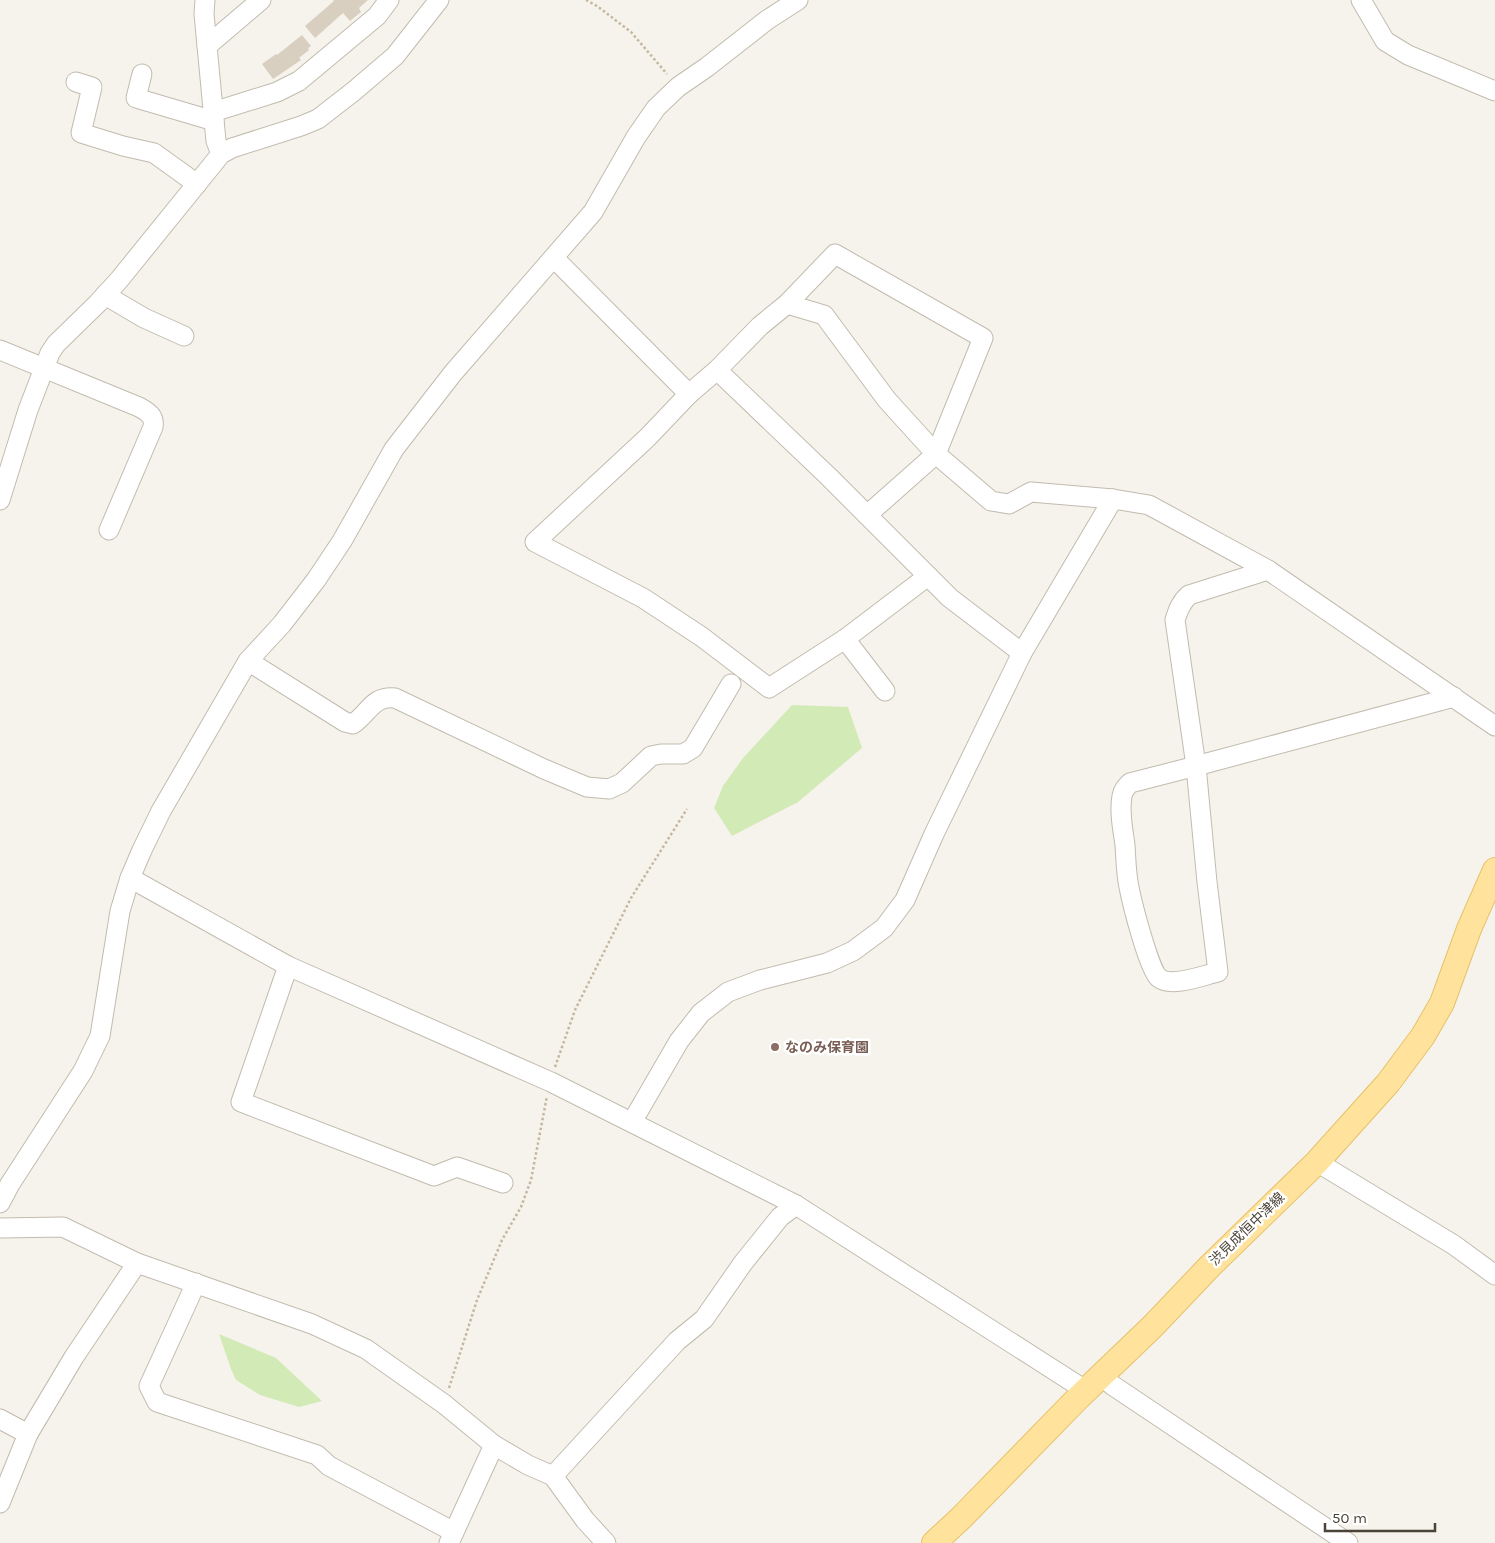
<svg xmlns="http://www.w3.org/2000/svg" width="1495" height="1543" font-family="Karla,'Noto Sans JP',sans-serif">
<rect width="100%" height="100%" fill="#f6f3ec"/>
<g fill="#d2eab5">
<path d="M792,705L848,707L862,748L798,802L732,836L714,808L723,786L743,758Z"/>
<path d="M219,1334L276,1358L322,1401L299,1407L260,1395L236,1380L231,1369Z"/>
</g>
<g fill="#d8cfc1">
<path d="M333,0H368L359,8L361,12L350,21L343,13L315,38L305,26L334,1Z"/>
<path d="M302,35L311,46L308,48L309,50L299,58L301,60L273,79L262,64L276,54L277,55Z"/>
</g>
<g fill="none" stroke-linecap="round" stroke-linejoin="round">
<defs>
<g id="minor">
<path d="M205,0L204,14L216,141L221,154"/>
<path d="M1361,0L1385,41L1408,55L1495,91"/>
<path d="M207,46L261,0"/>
<path d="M142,74L136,98L214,121"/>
<path d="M76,82L92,87L81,133L123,146L154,153L197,184"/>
<path d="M213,112L277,92L299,81L377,16L389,0"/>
<path d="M554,258L689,394"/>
<path d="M105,295L144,318L184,336"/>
<path d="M787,304L824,315L887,400L936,454L991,501L1009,504L1031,492L1113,499L1149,505L1268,570L1495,726"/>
<path d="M0,350L139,407C148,412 155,416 153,427L109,530"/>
<path d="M717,370L829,477L950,598L1022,653"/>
<path d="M0,500L28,410L50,353L56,344L98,303L119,280L221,154L232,148L301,126L318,119L354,91L395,56L439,0"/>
<path d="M867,515L936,454L983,338L835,254L787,304L760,326L717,370L689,394L647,438L535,542L643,598L702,637L769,688L845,639L928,576"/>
<path d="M1268,570L1189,595C1181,602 1178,610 1175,620L1196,766L1454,697"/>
<path d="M845,639L885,691"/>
<path d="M248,661L345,722L353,724C370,712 372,696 395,698L544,769L587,787L609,789L622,783L651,756L661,754H683L693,748L731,684"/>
<path d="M1196,766L1207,882L1218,972C1204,975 1172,988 1159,978C1149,970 1132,903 1129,887C1126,874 1126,859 1125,845C1123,830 1119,812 1122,796C1123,790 1126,787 1130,783Z"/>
<path d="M130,878L288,966L551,1082L796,1205L1085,1390"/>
<path d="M288,966L241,1102L434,1176L457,1167L503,1183"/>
<path d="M632,1122L679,1041L701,1013L728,992L760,980L827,963L853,951L884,928L905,900L934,834L1022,653L1113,499"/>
<path d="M1317,1162L1454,1245L1495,1275"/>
<path d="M0,1203L10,1184L83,1071L100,1036L120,911L130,878L142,850L161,811L248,661L282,624L316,580L342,541L394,449L453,373L593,212L636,137L656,108L678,87L707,67L767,20L798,0"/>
<path d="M0,1228L63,1227L137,1263L312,1324L366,1349L444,1404L494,1445L528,1465L553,1476L585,1520L606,1543"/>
<path d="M196,1283L149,1386L157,1402L317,1455L329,1466L454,1532"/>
<path d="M1101,1376L1112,1385L1348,1543"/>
<path d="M0,1419L28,1434"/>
<path d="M553,1476L677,1341L704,1319L743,1263L780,1217L796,1205"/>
<path d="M0,1503L28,1434L74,1357L137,1263"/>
<path d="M449,1543L494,1445"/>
</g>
<path id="major" d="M934,1543L961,1518L1080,1396L1153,1326L1210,1266L1317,1162L1388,1083L1423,1036L1442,1003L1469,929L1495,870"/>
</defs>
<use href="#minor" stroke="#c2bbae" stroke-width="21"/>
<use href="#major" stroke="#e6c16a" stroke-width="26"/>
<g stroke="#c4b79f" stroke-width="2.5" stroke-dasharray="2.5 2.5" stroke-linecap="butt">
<path d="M586,0L597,6L631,32L667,74"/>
<path d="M555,1067L575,1010L631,898L687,809"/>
<path d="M449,1388L477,1300L502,1240L521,1207L531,1180L547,1096"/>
</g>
<use href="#minor" stroke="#fff" stroke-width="19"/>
<use href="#major" stroke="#ffe39c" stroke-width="24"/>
</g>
<circle fill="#8d6e63" stroke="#fff" stroke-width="2" cx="775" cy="1047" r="5"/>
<g text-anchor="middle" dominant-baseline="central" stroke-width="5" stroke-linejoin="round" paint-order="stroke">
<g font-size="14" font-weight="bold" fill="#785e54" stroke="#fff" text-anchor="start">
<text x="785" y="1047">なのみ保育園</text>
</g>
<g font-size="14" fill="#4b4439" stroke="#fff">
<text transform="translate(1247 1229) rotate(-44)">渋見成恒中津線</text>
</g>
</g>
<path d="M1325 1523v8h110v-8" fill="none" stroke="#4b4439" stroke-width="2.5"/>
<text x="1332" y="1523" font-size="15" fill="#4b4439" stroke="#ffffff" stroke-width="4" paint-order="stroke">50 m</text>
</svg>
